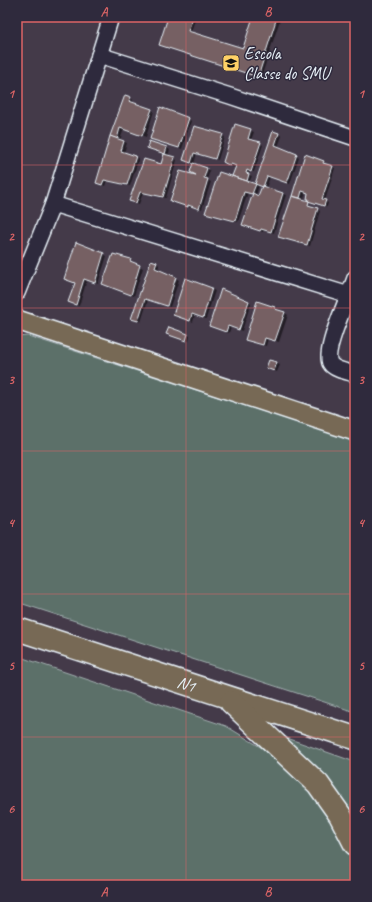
<svg xmlns="http://www.w3.org/2000/svg" width="372" height="902" font-family="Caveat,sans-serif">
<rect width="100%" height="100%" fill="#443a49"/>
<filter id="ink" filterUnits="userSpaceOnUse"><feTurbulence type="fractalNoise" baseFrequency=".025" numOctaves="2"/><feDisplacementMap in="SourceGraphic" scale="8" xChannelSelector="R" yChannelSelector="G"/><feConvolveMatrix kernelMatrix="1 2 1 2 8 2 1 2 1" color-interpolation-filters="sRGB"/></filter>
<g filter="url(#ink)">
<g fill="#5b6f69" stroke="#a2b0b0">
<path d="M28,336L355,441V712L17,602V337Z"/>
<path d="M17,656L226,726L285,762L324,803L355,862V885H17Z"/>
<path d="M270,732L355,762V832Z"/>
</g>
<g fill="#0007" fill-rule="evenodd">
<path d="M169,17H196L191,32L243,49L254,17H281L261,78L160,45Z"/>
<path d="M125,96L133,100L132,103L154,111L146,137L124,129L120,140L127,143L124,153L139,158L130,186L107,181L105,186L100,184Z"/>
<path d="M188,119L191,121L182,149L154,140Z"/>
<path d="M236,125L254,132L251,140L263,145L254,172L250,171L249,175L252,176L249,183L255,185L273,132L282,136L278,147L299,157L290,184L270,177L266,188L286,195L274,233L264,230L263,232L246,226L253,195L248,193L238,222L206,213L233,178L237,167H233L224,161ZM259,185L263,186L260,196L256,195Z"/>
<path d="M195,127L225,137L218,160L197,153L194,164L187,161Z"/>
<path d="M148,148H167L170,150L168,156L177,160L166,198L143,193L139,204L131,201L161,165L165,154Z"/>
<path d="M306,156L323,161L326,165L335,168L325,201L328,203L327,207L309,200V193L306,192L303,200L320,211L310,246L279,236Z"/>
<path d="M207,169L210,171L207,180L211,182L202,209L192,206L191,208L171,201L200,177Z"/>
<path d="M77,244L107,256L98,284L87,280L79,306L73,304L76,283L65,279Z"/>
<path d="M113,255L130,260L133,263L143,268L134,296L106,285Z"/>
<path d="M156,263L159,265L158,270L179,280L170,307L148,300L141,322L135,320Z"/>
<path d="M185,279L215,291L206,319L195,315L193,322L177,316Z"/>
<path d="M248,301L251,303L242,331L231,327L229,333L213,327Z"/>
<path d="M285,313L288,315L279,342L268,339L266,346L249,341Z"/>
<path d="M188,335L190,336L189,341L171,336Z"/>
<path d="M270,361L280,365L277,372L270,369Z"/>
</g>
<g fill="#766164" stroke="#e8f1f8">
<path d="M168,17H193L188,31L243,48L253,17H277L258,77L159,45Z"/>
<path d="M125,95L131,97L129,101L152,109L142,136L120,128L117,139L110,136Z"/>
<path d="M160,107L189,118L179,148L150,139Z"/>
<path d="M235,124L251,129L248,139L261,142L251,172L247,170L246,173L249,174L247,181L232,176L236,166L231,164L230,166L223,162Z"/>
<path d="M194,126L223,134L215,159L194,153L191,163L183,160Z"/>
<path d="M273,131L279,133L275,145L297,154L287,183L267,176L263,187L255,184Z"/>
<path d="M110,136L124,141L121,151L136,156L127,185L104,180L102,185L96,183Z"/>
<path d="M149,141L167,147L165,154L147,148Z"/>
<path d="M164,154L175,157L163,197L140,192L136,203L129,201L144,159L161,164Z"/>
<path d="M305,154L324,161L323,163L333,166L322,199L326,200L324,206L308,201L309,199H307L308,193L302,191L300,198L292,196Z"/>
<path d="M193,163L207,168L204,178L208,179L199,209L188,205V207L170,201L180,171L196,175L190,172Z"/>
<path d="M219,172L256,184L252,194L244,192L235,221L205,213Z"/>
<path d="M262,186L283,193L271,232L261,229L260,231L242,225L253,193L258,196Z"/>
<path d="M292,196L309,201L308,205L318,208L307,245L278,237Z"/>
<path d="M76,242L104,253L95,283L84,279L76,305L68,302L75,283L64,279Z"/>
<path d="M113,254L131,259L130,261L140,265L131,295L102,284Z"/>
<path d="M151,260L157,262L155,268L176,277L167,306L145,299L138,321L131,319Z"/>
<path d="M185,278L212,288L203,318L192,314L190,321L173,315Z"/>
<path d="M221,289L249,301L239,330L228,326L226,332L209,326Z"/>
<path d="M257,301L275,307V309L285,312L275,341L265,338L263,345L245,340Z"/>
<path d="M169,327L188,334L186,341L166,334Z"/>
<path d="M269,360L277,362L274,371L266,368Z"/>
</g>
<g fill="none" stroke-linecap="round" stroke-linejoin="round">
<defs>
<g id="minor">
<path d="M99,55L230,96L355,138"/>
<path d="M53,204L349,295"/>
<path d="M355,278C350,294 323,350 330,363C334,370 348,372 355,374"/>
<path d="M17,293L53,204L111,17"/>
</g>
<path id="major" d="M17,320L355,431"/>
<g id="highway">
<path id="s1" d="M17,629L355,738"/>
<path d="M231,702L318,784L340,815L355,844"/>
</g>
</defs>
<use href="#minor" stroke="#e8f1f8" stroke-width="18"/>
<use href="#major" stroke="#e8f1f8" stroke-width="22"/>
<use href="#highway" stroke="#e8f1f8" stroke-width="25"/>
<use href="#minor" stroke="#2f2a3d" stroke-width="15"/>
<use href="#major" stroke="#776954" stroke-width="19"/>
<use href="#highway" stroke="#776954" stroke-width="22"/>
</g>
</g>
<path fill="none" stroke="#db6466" stroke-width="1" stroke-opacity="0.55" d="M186,17V885M17,165H355M17,308H355M17,451H355M17,594H355M17,737H355"/>
<defs>
<symbol id="school-square" viewBox="-11 -11 22 22"><rect x="-9" y="-9" width="18" height="18" rx="4" fill="#ffd166" stroke="#2f2a3d"/><path d="M0-5L7-2L0 1L-7-2ZM-4 1L0 2.5L4 1V4Q0 6-4 4Z" fill="#111"/></symbol>
</defs>
<g fill-rule="evenodd">
<use href="#school-square" x="221" y="53" width="20" height="20"/>
</g>
<g text-anchor="middle" dominant-baseline="central" stroke-width="3" stroke-linejoin="round" paint-order="stroke">
<g font-size="17" fill="#e8f1f8" stroke="#2f2a3d" text-anchor="start">
<text x="244" y="53">Escola<tspan x="244" dy="20">Classe do SMU</tspan></text>
</g>
<g font-size="17" fill="#e8f1f8" stroke="#2f2a3d">
<text stroke="none"><textPath href="#s1" startOffset="178">N1</textPath></text>
</g>
</g>
<rect width="372" height="902" fill="none" stroke="#2f2a3d" stroke-width="44"/>
<rect x="22" y="22" width="328" height="858" fill="none" stroke="#db6466" stroke-width="1.5"/>
<g font-size="13" text-anchor="middle" font-weight="bold" fill="#db6466">
<text x="104" y="16">A</text>
<text x="268" y="16">B</text>
<text x="11" y="98">1</text>
<text x="361" y="98">1</text>
<text x="11" y="241">2</text>
<text x="361" y="241">2</text>
<text x="11" y="384">3</text>
<text x="361" y="384">3</text>
<text x="11" y="527">4</text>
<text x="361" y="527">4</text>
<text x="11" y="670">5</text>
<text x="361" y="670">5</text>
<text x="11" y="813">6</text>
<text x="361" y="813">6</text>
<text x="104" y="896">A</text>
<text x="268" y="896">B</text>
</g>
</svg>
